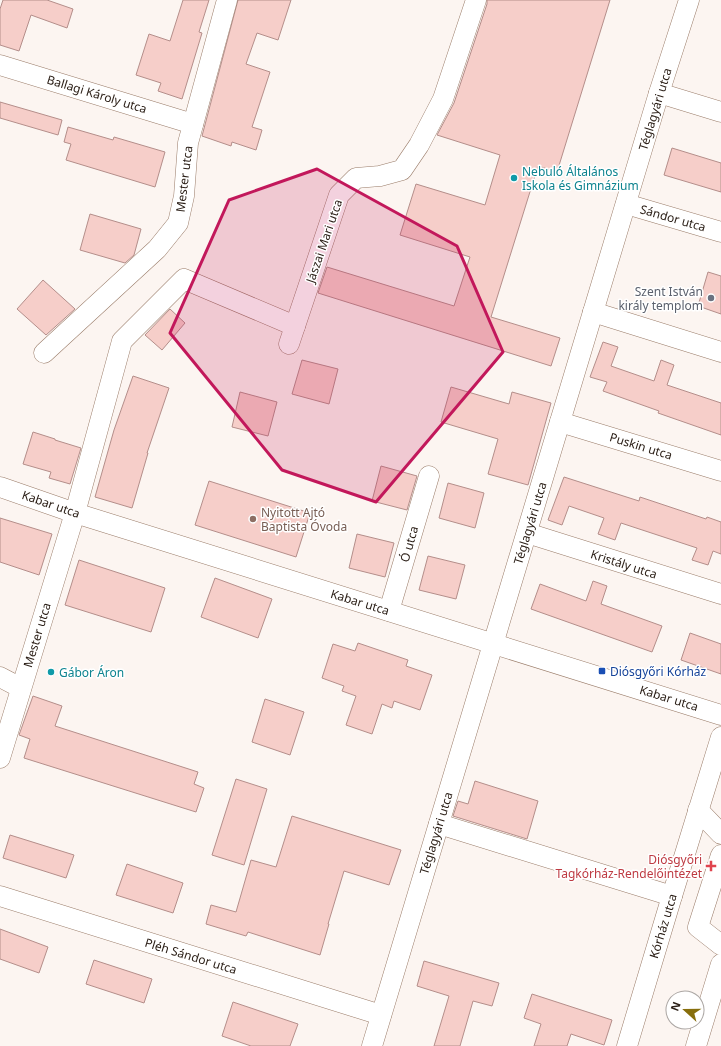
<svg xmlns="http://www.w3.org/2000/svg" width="721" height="1046" font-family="'Noto Sans',sans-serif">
<rect width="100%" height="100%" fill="#fcf5f1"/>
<g fill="#f6cec9" stroke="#b48e8a">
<path d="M3,0H47L73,9L67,28L31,15L19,51L0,45V9Z"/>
<path d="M183,0H209L199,32L202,33L182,99L158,91L161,83L136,75L149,34L170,41Z"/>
<path d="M238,0H291L278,40L257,33L246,64L270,72L252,127L262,130L256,150L232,142L231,146L202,136Z"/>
<path d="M487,0H610L557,172L538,166L491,317L560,338L551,366L318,293L327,267L454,306L470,257L400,235L416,184L485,205L500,155L437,135L454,103L487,4Z"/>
<path d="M0,102L62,120L58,135L0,118Z"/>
<path d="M68,127L113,140L114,137L165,152L155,187L66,160L71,144L64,142Z"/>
<path d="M672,148L721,163V192L664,175Z"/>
<path d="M90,214L141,229L134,255L125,263L80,250Z"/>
<path d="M708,272L721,276V314L698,306Z"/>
<path d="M43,280L75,309L46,335L17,309Z"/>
<path d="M170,309L185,323L162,350L145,335Z"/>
<path d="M603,342L618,347L611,366L654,381L661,360L674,365L667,385L721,403V435L658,413L659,411L603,391L607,382L590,377Z"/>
<path d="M302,360L338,369L329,404L292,394Z"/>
<path d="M133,376L169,388L147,453H148L132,508L95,497L114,430Z"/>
<path d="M451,387L509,404L512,392L551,403L528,485L488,474L498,439L441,422Z"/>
<path d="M240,392L277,402L268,436L232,427Z"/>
<path d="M33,432L55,439V440L81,448L70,484L49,478L51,472L23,464Z"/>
<path d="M381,466L417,476L407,510L372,501Z"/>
<path d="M564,477L639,501L640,497L706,519L707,517L721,522V554L713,551L708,565L692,560L697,548L621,523L615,540L598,534L604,518L569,506L562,525L548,520Z"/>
<path d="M209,481L310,513L296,557L195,525Z"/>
<path d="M448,483L484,493L475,528L439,518Z"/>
<path d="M0,518L52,534L39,575L0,562Z"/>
<path d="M357,534L394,543L385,577L349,568Z"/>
<path d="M428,556L465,565L456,599L419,590Z"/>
<path d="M79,560L165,588L151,632L65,605Z"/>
<path d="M215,578L272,599L258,638L201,617Z"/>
<path d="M593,581L607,586L601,604L662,626L652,652L531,609L540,584L586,601Z"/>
<path d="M690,633L721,644V674L681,660Z"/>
<path d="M358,643L408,660L406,666L432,675L420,710L394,701L392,708L382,704L372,734L346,725L356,696L342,691L344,686L322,678L333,644L355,651Z"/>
<path d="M33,696L62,706L55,726L198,772L194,784L204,788L196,812L24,758L30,739L19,735Z"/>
<path d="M265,699L304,712L290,755L252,742Z"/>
<path d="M236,779L267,789L244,865L212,855Z"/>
<path d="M475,781L538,801L527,839L453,816L458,801L468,804Z"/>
<path d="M292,816L401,850L389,885L344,871L328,924H329L320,955L248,932L246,936L206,924L211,905L236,912L251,860L276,867Z"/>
<path d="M10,835L74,855L66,878L3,858Z"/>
<path d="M127,864L183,883L173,913L116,895Z"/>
<path d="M0,929L48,947L39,973L0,959Z"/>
<path d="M94,960L152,979L144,1003L86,984Z"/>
<path d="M424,961L499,983L492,1006L473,1001L460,1046H434L449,996L417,986Z"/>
<path d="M532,994L612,1020L604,1045L571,1034L567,1046H534L541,1024L524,1018Z"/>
<path d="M233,1002L298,1024L290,1046H251L222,1036Z"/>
</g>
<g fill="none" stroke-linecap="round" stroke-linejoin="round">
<defs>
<g id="minor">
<path d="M0,65L193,124"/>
<path d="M659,93L721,112"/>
<path d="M626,204L721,232"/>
<path d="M593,312L721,352"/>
<path d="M289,344L339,195L356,178L380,176L402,170L419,145L443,99L476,0"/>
<path d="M44,353L157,249L178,223L184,196L188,143L227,0"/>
<path d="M560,422L721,471"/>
<path d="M0,487L75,513L721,715"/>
<path d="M527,533L721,594"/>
<path d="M389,611L429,476"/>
<path d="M0,677L21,688"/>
<path d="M0,758L75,513L122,341L184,279L295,326"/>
<path d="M698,810L721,834"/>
<path d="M439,824L672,896"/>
<path d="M721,855L698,927L721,945"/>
<path d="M0,896L381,1015"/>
<path d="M372,1046L659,93L689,0"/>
<path d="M627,1046L672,896L721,737"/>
<path d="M696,1046L721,964"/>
</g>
</defs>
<use href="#minor" stroke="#9a7c69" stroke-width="21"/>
<use href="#minor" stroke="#fff" stroke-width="20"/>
</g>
<path fill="#c2185b" fill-opacity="0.2" stroke="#c2185b" stroke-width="3" stroke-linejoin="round" d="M317,169L457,246L503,352L376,502L282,470L170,333L229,200Z"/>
<g fill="#0f9aa8" stroke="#fff" stroke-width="1.5">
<circle cx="514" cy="178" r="4"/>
<circle cx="51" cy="672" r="4"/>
</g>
<circle fill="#6b7280" stroke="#fff" stroke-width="1.5" cx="711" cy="298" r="4"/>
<circle fill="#8d6e63" stroke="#fff" stroke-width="1.5" cx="253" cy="519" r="4"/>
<rect fill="#1a4fb4" stroke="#fff" stroke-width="1.5" x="598" y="667" width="8" height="8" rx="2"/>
<path fill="#e0444e" stroke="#fff" stroke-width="1.5" d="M709 860h4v4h4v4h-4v4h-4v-4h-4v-4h4z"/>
<g text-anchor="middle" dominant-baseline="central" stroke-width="3" stroke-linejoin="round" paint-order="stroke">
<g font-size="12" fill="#2c2018" stroke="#fff">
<text transform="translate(97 94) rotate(17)">Ballagi Károly utca</text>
<text transform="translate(655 109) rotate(-73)">Téglagyári utca</text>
<text transform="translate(184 179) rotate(-83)">Mester utca</text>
<text transform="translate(673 218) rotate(16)">Sándor utca</text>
<text transform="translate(324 241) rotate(-71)">Jászai Mari utca</text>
<text transform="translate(641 446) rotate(17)">Puskin utca</text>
<text transform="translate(51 504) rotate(19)">Kabar utca</text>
<text transform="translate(530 523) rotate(-73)">Téglagyári utca</text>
<text transform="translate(409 544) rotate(-74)">Ó utca</text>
<text transform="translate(624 564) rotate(18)">Kristály utca</text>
<text transform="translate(360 602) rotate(17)">Kabar utca</text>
<text transform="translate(37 635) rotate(-73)">Mester utca</text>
<text transform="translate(669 698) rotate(17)">Kabar utca</text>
<text transform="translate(436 833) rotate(-73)">Téglagyári utca</text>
<text transform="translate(663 926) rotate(-73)">Kórház utca</text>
<text transform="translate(191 956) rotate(17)">Pléh Sándor utca</text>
</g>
<g font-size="12" fill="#0d838f" stroke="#fff" text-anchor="start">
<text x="522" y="171">Nebuló Általános<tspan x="522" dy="14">Iskola és Gimnázium</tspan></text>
<text x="59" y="672">Gábor Áron</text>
</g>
<g font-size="12" fill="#5b616d" stroke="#fff" text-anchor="end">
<text x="703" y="291">Szent István<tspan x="703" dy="14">király templom</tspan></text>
</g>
<g font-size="12" fill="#785e54" stroke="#fff" text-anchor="start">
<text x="261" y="512">Nyitott Ajtó<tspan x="261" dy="14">Baptista Óvoda</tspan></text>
</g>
<g font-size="12" fill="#164399" stroke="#fff" text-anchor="start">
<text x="610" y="671">Diósgyőri Kórház</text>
</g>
<g font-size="12" fill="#be3a42" stroke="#fff" text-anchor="end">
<text x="702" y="859">Diósgyőri<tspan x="702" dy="14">Tagkórház-Rendelőintézet</tspan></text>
</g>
</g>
<g transform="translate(685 1010) rotate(291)"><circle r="19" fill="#ffffff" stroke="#aba6a3"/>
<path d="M0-3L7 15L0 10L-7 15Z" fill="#876e0c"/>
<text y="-6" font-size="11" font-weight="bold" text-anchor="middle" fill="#2c2018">N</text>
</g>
</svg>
